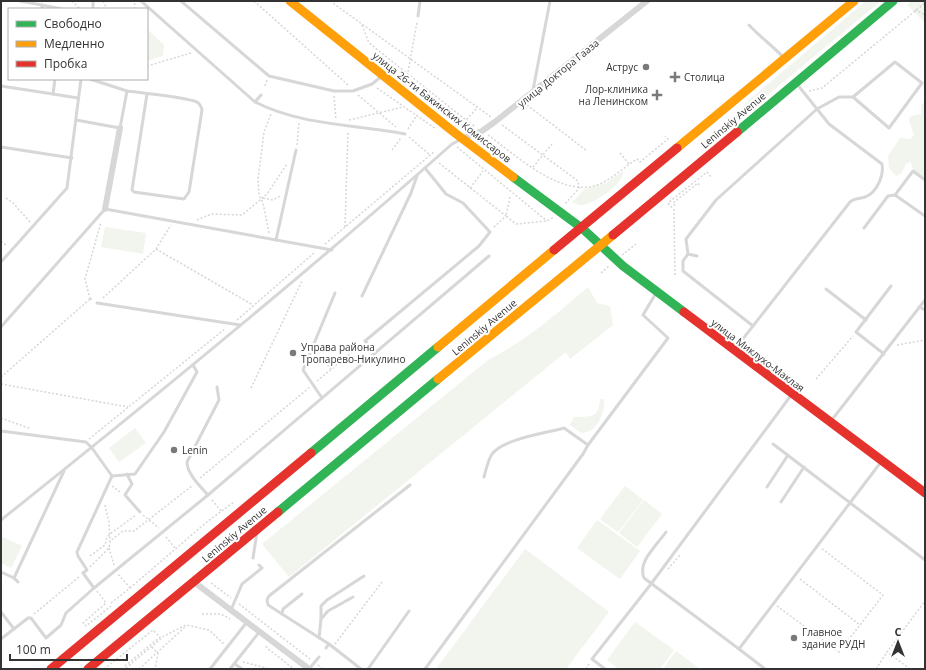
<svg xmlns="http://www.w3.org/2000/svg" width="926" height="670" font-family="'Open Sans',sans-serif">
<rect width="100%" height="100%" fill="#fff"/>
<g fill="#f1f5ed">
<path d="M866,1H881L710,143L749,100Z"/>
<path d="M912,1H925V23L907,5Z"/>
<path d="M147,29L164,45L163,56L147,61Z"/>
<path d="M925,100V177C917,176 912,170 911,162L906,164L901,174L896,176L889,168L888,156L900,138L910,139L914,135L909,120L911,116L921,114V106Z"/>
<path d="M623,171C625,183 593,205 581,205C578,205 575,203 572,202L585,189L606,183Z"/>
<path d="M105,227L146,233L143,254L101,247Z"/>
<path d="M588,287L597,303L610,306L613,325L570,359L566,352L289,577L262,544L488,360C525,341 557,314 588,287Z"/>
<path d="M600,399H604C605,413 597,433 581,433L570,425L574,417C589,416 599,420 600,399Z"/>
<path d="M135,428L146,443L119,462L109,448Z"/>
<path d="M625,486L643,500L618,532L600,519Z"/>
<path d="M644,500L662,514L637,547L619,533Z"/>
<path d="M597,520L640,551L620,579L577,548Z"/>
<path d="M1,536L22,546L11,568L1,563Z"/>
<path d="M525,549L609,612L566,669H436Z"/>
<path d="M635,622L674,650L660,669H619L607,660Z"/>
<path d="M676,651L700,669H663Z"/>
</g>
<g fill="none" stroke-linecap="round" stroke-linejoin="round">
<g stroke="#d6d6d6" stroke-width="1.5" stroke-dasharray="2 2" stroke-linecap="butt">
<path d="M72,1L80,9"/>
<path d="M103,1L107,9"/>
<path d="M254,1L348,85"/>
<path d="M330,1L491,117"/>
<path d="M134,9L135,1"/>
<path d="M915,10L925,15"/>
<path d="M362,25L369,43L466,120L477,108"/>
<path d="M147,66L191,53"/>
<path d="M408,72L417,22"/>
<path d="M265,86L267,80"/>
<path d="M377,88L436,129"/>
<path d="M809,91L822,88L925,3"/>
<path d="M358,95L396,127"/>
<path d="M334,96L336,120"/>
<path d="M527,105L587,151"/>
<path d="M349,120L403,107"/>
<path d="M502,125L578,181L579,188L564,205"/>
<path d="M461,126L466,120L476,127"/>
<path d="M408,129L417,115"/>
<path d="M488,135C517,156 566,203 604,182C616,175 626,166 637,159L640,162L668,139L665,136"/>
<path d="M409,137L430,155"/>
<path d="M297,145L299,123"/>
<path d="M457,147L547,221"/>
<path d="M392,150L401,138"/>
<path d="M620,153L629,164"/>
<path d="M439,163L506,216L493,228"/>
<path d="M533,167L552,144"/>
<path d="M470,188L483,171"/>
<path d="M510,197L506,216L516,224L547,221L554,217"/>
<path d="M6,198L13,203L30,222"/>
<path d="M263,198L273,200L280,196"/>
<path d="M675,206L673,203L698,183L700,186"/>
<path d="M197,220L211,214L242,215L267,194L287,164"/>
<path d="M345,227L348,131"/>
<path d="M269,233L263,203L259,195L258,179L264,132L271,114"/>
<path d="M1,241L7,246"/>
<path d="M325,244L435,151"/>
<path d="M156,249L253,305"/>
<path d="M622,255L636,244"/>
<path d="M601,273L610,265"/>
<path d="M675,275L674,210L668,203L707,172L711,177"/>
<path d="M103,298L156,249L171,225"/>
<path d="M90,299H94"/>
<path d="M90,299L85,279L101,222"/>
<path d="M237,320L314,253"/>
<path d="M897,345L925,340"/>
<path d="M315,356L322,358L331,369"/>
<path d="M1,377L90,299"/>
<path d="M816,379L853,336"/>
<path d="M317,381L362,344"/>
<path d="M1,384L128,407"/>
<path d="M251,388L302,281"/>
<path d="M1,418L31,429"/>
<path d="M89,439L226,328"/>
<path d="M200,478L310,387"/>
<path d="M112,486L120,492"/>
<path d="M212,500L221,511"/>
<path d="M105,505L109,522L110,541"/>
<path d="M143,515L159,528"/>
<path d="M166,537L175,548"/>
<path d="M109,548L114,565"/>
<path d="M90,556L105,545L107,537L110,534L136,515"/>
<path d="M90,567L109,548L110,541L123,531H134L193,485"/>
<path d="M668,569L680,555"/>
<path d="M800,579L860,625L883,595L821,548"/>
<path d="M211,583L231,598"/>
<path d="M130,588L208,521L234,502"/>
<path d="M97,591L106,603L83,623L86,626L111,606"/>
<path d="M111,603L130,588L118,574"/>
<path d="M239,604L310,659"/>
<path d="M777,606L839,652L860,625"/>
<path d="M34,614L79,577"/>
<path d="M202,614H221L230,619"/>
<path d="M335,644L382,582"/>
<path d="M266,646L267,648L294,669"/>
<path d="M152,647L158,654L155,669"/>
<path d="M243,662L270,669"/>
<path d="M318,665L323,669"/>
<path d="M104,669L153,630L160,637L125,666L126,668L164,636L186,625L209,630L224,644"/>
<path d="M139,669L185,627"/>
<path d="M586,669L589,664"/>
<path d="M876,669L887,652"/>
<path d="M910,669L887,652L925,601"/>
</g>
<g stroke="#d7d7d7" stroke-width="3">
<path d="M20,1L42,5"/>
<path d="M93,1V9"/>
<path d="M141,1L255,102C303,126 353,124 405,134"/>
<path d="M181,1L269,76L334,91H353L372,84L382,76"/>
<path d="M42,9V5L62,9"/>
<path d="M418,16L420,1"/>
<path d="M749,25C760,37 773,46 784,58"/>
<path d="M55,79L53,94L78,98"/>
<path d="M1,86L53,94"/>
<path d="M533,90L550,1"/>
<path d="M127,91C143,93 185,97 197,102C200,104 201,106 202,110L189,192L184,199L134,192L132,190L147,94"/>
<path d="M255,102L261,95"/>
<path d="M76,120L120,128L127,91L90,79"/>
<path d="M1,147L72,158"/>
<path d="M895,195L913,171L925,180"/>
<path d="M864,228L888,196L895,195L925,216"/>
<path d="M276,240L296,150"/>
<path d="M688,254L686,239L716,200L817,109L839,97H853L895,62L922,83L889,128L853,97"/>
<path d="M697,256L688,254L683,261V271L753,326"/>
<path d="M1,262L67,188L81,79"/>
<path d="M826,289L866,320"/>
<path d="M362,296L411,193L417,176"/>
<path d="M97,303L240,325"/>
<path d="M919,307L925,310"/>
<path d="M1,327L105,209L332,250"/>
<path d="M735,349L850,202C855,198 859,199 865,197C877,193 884,175 882,164L829,124L797,84"/>
<path d="M375,353L365,341L479,246L490,232L463,203L446,194L425,168"/>
<path d="M884,354L856,332L891,286"/>
<path d="M322,398L303,370L335,293"/>
<path d="M831,421L925,300"/>
<path d="M1,431L86,442L92,448"/>
<path d="M773,444L925,560"/>
<path d="M92,448L112,476L135,474L164,432L197,372L193,365"/>
<path d="M127,474L132,484L125,495L140,512"/>
<path d="M484,477C486,470 488,460 492,454C503,439 546,433 564,428L588,445"/>
<path d="M767,487L788,455"/>
<path d="M208,495C201,487 187,474 187,462L219,400L217,387"/>
<path d="M781,502L804,467"/>
<path d="M1,520C154,398 306,274 452,144L462,139"/>
<path d="M666,532C657,545 637,562 644,578L739,649"/>
<path d="M253,558L257,532"/>
<path d="M1,572L14,578L18,582"/>
<path d="M14,578L64,471"/>
<path d="M94,588L83,573L87,570L78,556L77,552L112,476"/>
<path d="M302,594L283,609L282,614L329,644"/>
<path d="M231,610L242,584L262,568L259,565"/>
<path d="M1,612L14,629"/>
<path d="M282,614L268,605L267,600L269,596L410,485"/>
<path d="M321,619V606L327,600L364,576"/>
<path d="M319,638L321,619L328,611L353,597"/>
<path d="M1,639L28,618H31L46,638L61,625L66,613L94,588L208,495L489,256"/>
<path d="M326,648L329,644L361,669"/>
<path d="M235,664L242,669"/>
<path d="M210,669L247,622"/>
<path d="M230,669L260,631"/>
<path d="M309,669L319,657"/>
<path d="M368,669L409,611"/>
<path d="M425,669L583,454L588,445L668,338L643,315L656,293"/>
<path d="M605,669L592,659L651,584L792,394"/>
<path d="M765,669L739,649L881,462"/>
</g>
<g stroke="#d7d7d7" stroke-width="6">
<path d="M464,138L482,131L496,121L647,1"/>
<path d="M105,209L120,128"/>
<path d="M194,582L309,669"/>
</g>
<g stroke="#30b455" stroke-width="9">
<path d="M737,132L893,1"/>
<path d="M513,177L583,229L623,266L684,312"/>
<path d="M311,453L438,347"/>
<path d="M278,512L438,379"/>
</g>
<g stroke="#ff9f0a" stroke-width="9">
<path d="M290,1L455,133L513,177"/>
<path d="M677,148L854,1"/>
<path d="M438,347L554,250"/>
<path d="M438,379L613,235"/>
</g>
<g stroke="#e5322d" stroke-width="9">
<path d="M613,235L737,132"/>
<path d="M554,250L677,148"/>
<path d="M684,312L925,493"/>
<path d="M51,669L311,453"/>
<path d="M88,669L278,512"/>
</g>
</g>
<g fill="#7a7a7a" stroke="#fff" stroke-width="1.5">
<circle cx="646" cy="67" r="4"/>
<path d="M673 71h4v4h4v4h-4v4h-4v-4h-4v-4h4z"/>
<path d="M655 89h4v4h4v4h-4v4h-4v-4h-4v-4h4z"/>
<circle cx="293" cy="353" r="4"/>
<circle cx="174" cy="450" r="4"/>
<circle cx="794" cy="638" r="4"/>
</g>
<g text-anchor="middle" dominant-baseline="central" stroke-width="4" stroke-linejoin="round" paint-order="stroke">
<g font-size="10" fill="#333" stroke="#fff" text-anchor="start">
<text x="638" y="67" text-anchor="end">Аструс</text>
<text x="684" y="77">Столица</text>
<text x="648" y="89" text-anchor="end">Лор-клиника<tspan x="648" dy="12">на Ленинском</tspan></text>
<text x="301" y="347">Управа района<tspan x="301" dy="12">Тропарево-Никулино</tspan></text>
<text x="182" y="450">Lenin</text>
<text x="802" y="632">Главное<tspan x="802" dy="12">здание РУДН</tspan></text>
</g>
<g font-size="10" fill="#333" stroke="#fff">
<text transform="translate(558 73) rotate(-39)">улица Доктора Гааза</text>
<text transform="translate(442 107) rotate(38)">улица 26-ти Бакинских Комиссаров</text>
<text transform="translate(733 120) rotate(-40)">Leninskiy Avenue</text>
<text transform="translate(484 327) rotate(-40)">Leninskiy Avenue</text>
<text transform="translate(758 355) rotate(37)">улица Миклухо-Маклая</text>
<text transform="translate(234 534) rotate(-40)">Leninskiy Avenue</text>
</g>
</g>
<rect width="926" height="670" fill="none" stroke="#333333" stroke-width="4"/>
<rect x="8" y="8" width="140" height="72" fill="#ffffff" stroke="#adadad"/>
<rect x="16" y="21" width="20" height="6" fill="#30b455" stroke="#adadad"/>
<text x="44" y="28" font-size="12" fill="#333333">Свободно</text>
<rect x="16" y="41" width="20" height="6" fill="#ff9f0a" stroke="#adadad"/>
<text x="44" y="48" font-size="12" fill="#333333">Медленно</text>
<rect x="16" y="61" width="20" height="6" fill="#e5322d" stroke="#adadad"/>
<text x="44" y="68" font-size="12" fill="#333333">Пробка</text>
<g transform="translate(898 642)" stroke="#ffffff" stroke-width="3" paint-order="stroke">
<path d="M0-3L7 15L0 10L-7 15Z" fill="#333333"/>
<text y="-6" font-size="11" font-weight="bold" text-anchor="middle" fill="#333333">С</text>
</g>
<path d="M10 654v6h117v-6" fill="none" stroke="#333333" stroke-width="2"/>
<text x="16" y="654" font-size="12" fill="#333333" stroke="#ffffff" stroke-width="3" paint-order="stroke">100 m</text>
</svg>
